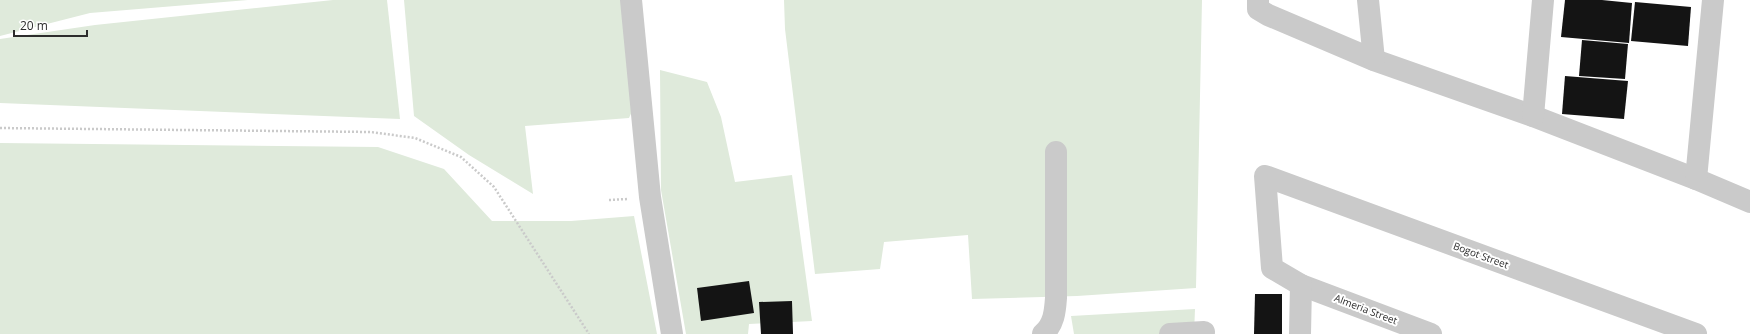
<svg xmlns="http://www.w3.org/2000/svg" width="1750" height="334" font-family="'Open Sans',sans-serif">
<rect width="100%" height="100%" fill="#fff"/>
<g fill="#dfeadb">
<path d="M0,0H248L90,13L0,36Z"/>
<path d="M333,0H387L400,119L0,103V39L95,25Z"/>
<path d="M404,0H624L633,109L629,118L525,126L533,194L469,155L414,116Z"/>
<path d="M784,0H1202L1196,288L1077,296L972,299L968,235L884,242L880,269L815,274L785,29Z"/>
<path d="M660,70L707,82L721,117L735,182L792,175L812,321L749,324L748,334H686L661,190Z"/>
<path d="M0,143L378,147L444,169L492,221H571L634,216L657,334H0Z"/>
<path d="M1195,309L1194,334H1074L1071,316Z"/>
</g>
<g fill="#141414">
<path d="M1565,0H1602L1632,3L1629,43L1561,37Z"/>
<path d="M1635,2L1691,7L1688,46L1631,41Z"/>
<path d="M1582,40L1628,44L1625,79L1579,76Z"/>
<path d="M1565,76L1628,81L1624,119L1562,114Z"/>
<path d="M749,281L754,313L701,321L697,288Z"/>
<path d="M1255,294H1282V334H1254Z"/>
<path d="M792,301L793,334H761L759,302Z"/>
</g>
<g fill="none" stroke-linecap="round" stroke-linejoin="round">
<g stroke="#cacaca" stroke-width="2.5" stroke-dasharray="2 2" stroke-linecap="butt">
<path d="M0,128L371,132L415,138L461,157L494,187L589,334"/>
<path d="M609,200L628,199"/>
</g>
<g stroke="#cacaca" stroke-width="22">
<path d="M631,0L650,197L672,334"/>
<path d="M1258,0V9L1268,15L1374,60L1533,116L1696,179L1750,202"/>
<path d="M1368,0L1374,60"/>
<path d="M1533,116L1543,0"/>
<path d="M1696,179L1713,0"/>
<path d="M1301,285L1431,334"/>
<path d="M1043,334C1054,324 1055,312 1056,298V152"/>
<path d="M1170,334L1204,332"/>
<path d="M1300,334L1301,285L1272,268L1265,176L1696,334"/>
</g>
</g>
<g text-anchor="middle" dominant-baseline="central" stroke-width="4" stroke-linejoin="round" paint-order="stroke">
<g font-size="10" fill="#2d2d2d" stroke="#fff">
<text transform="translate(1481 255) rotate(20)">Bogot Street</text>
<text transform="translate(1366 309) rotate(21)">Almeria Street</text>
</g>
</g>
<path d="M14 30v6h73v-6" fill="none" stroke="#2d2d2d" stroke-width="2"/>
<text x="20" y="30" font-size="12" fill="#2d2d2d" stroke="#ffffff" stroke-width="3" paint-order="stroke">20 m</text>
</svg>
